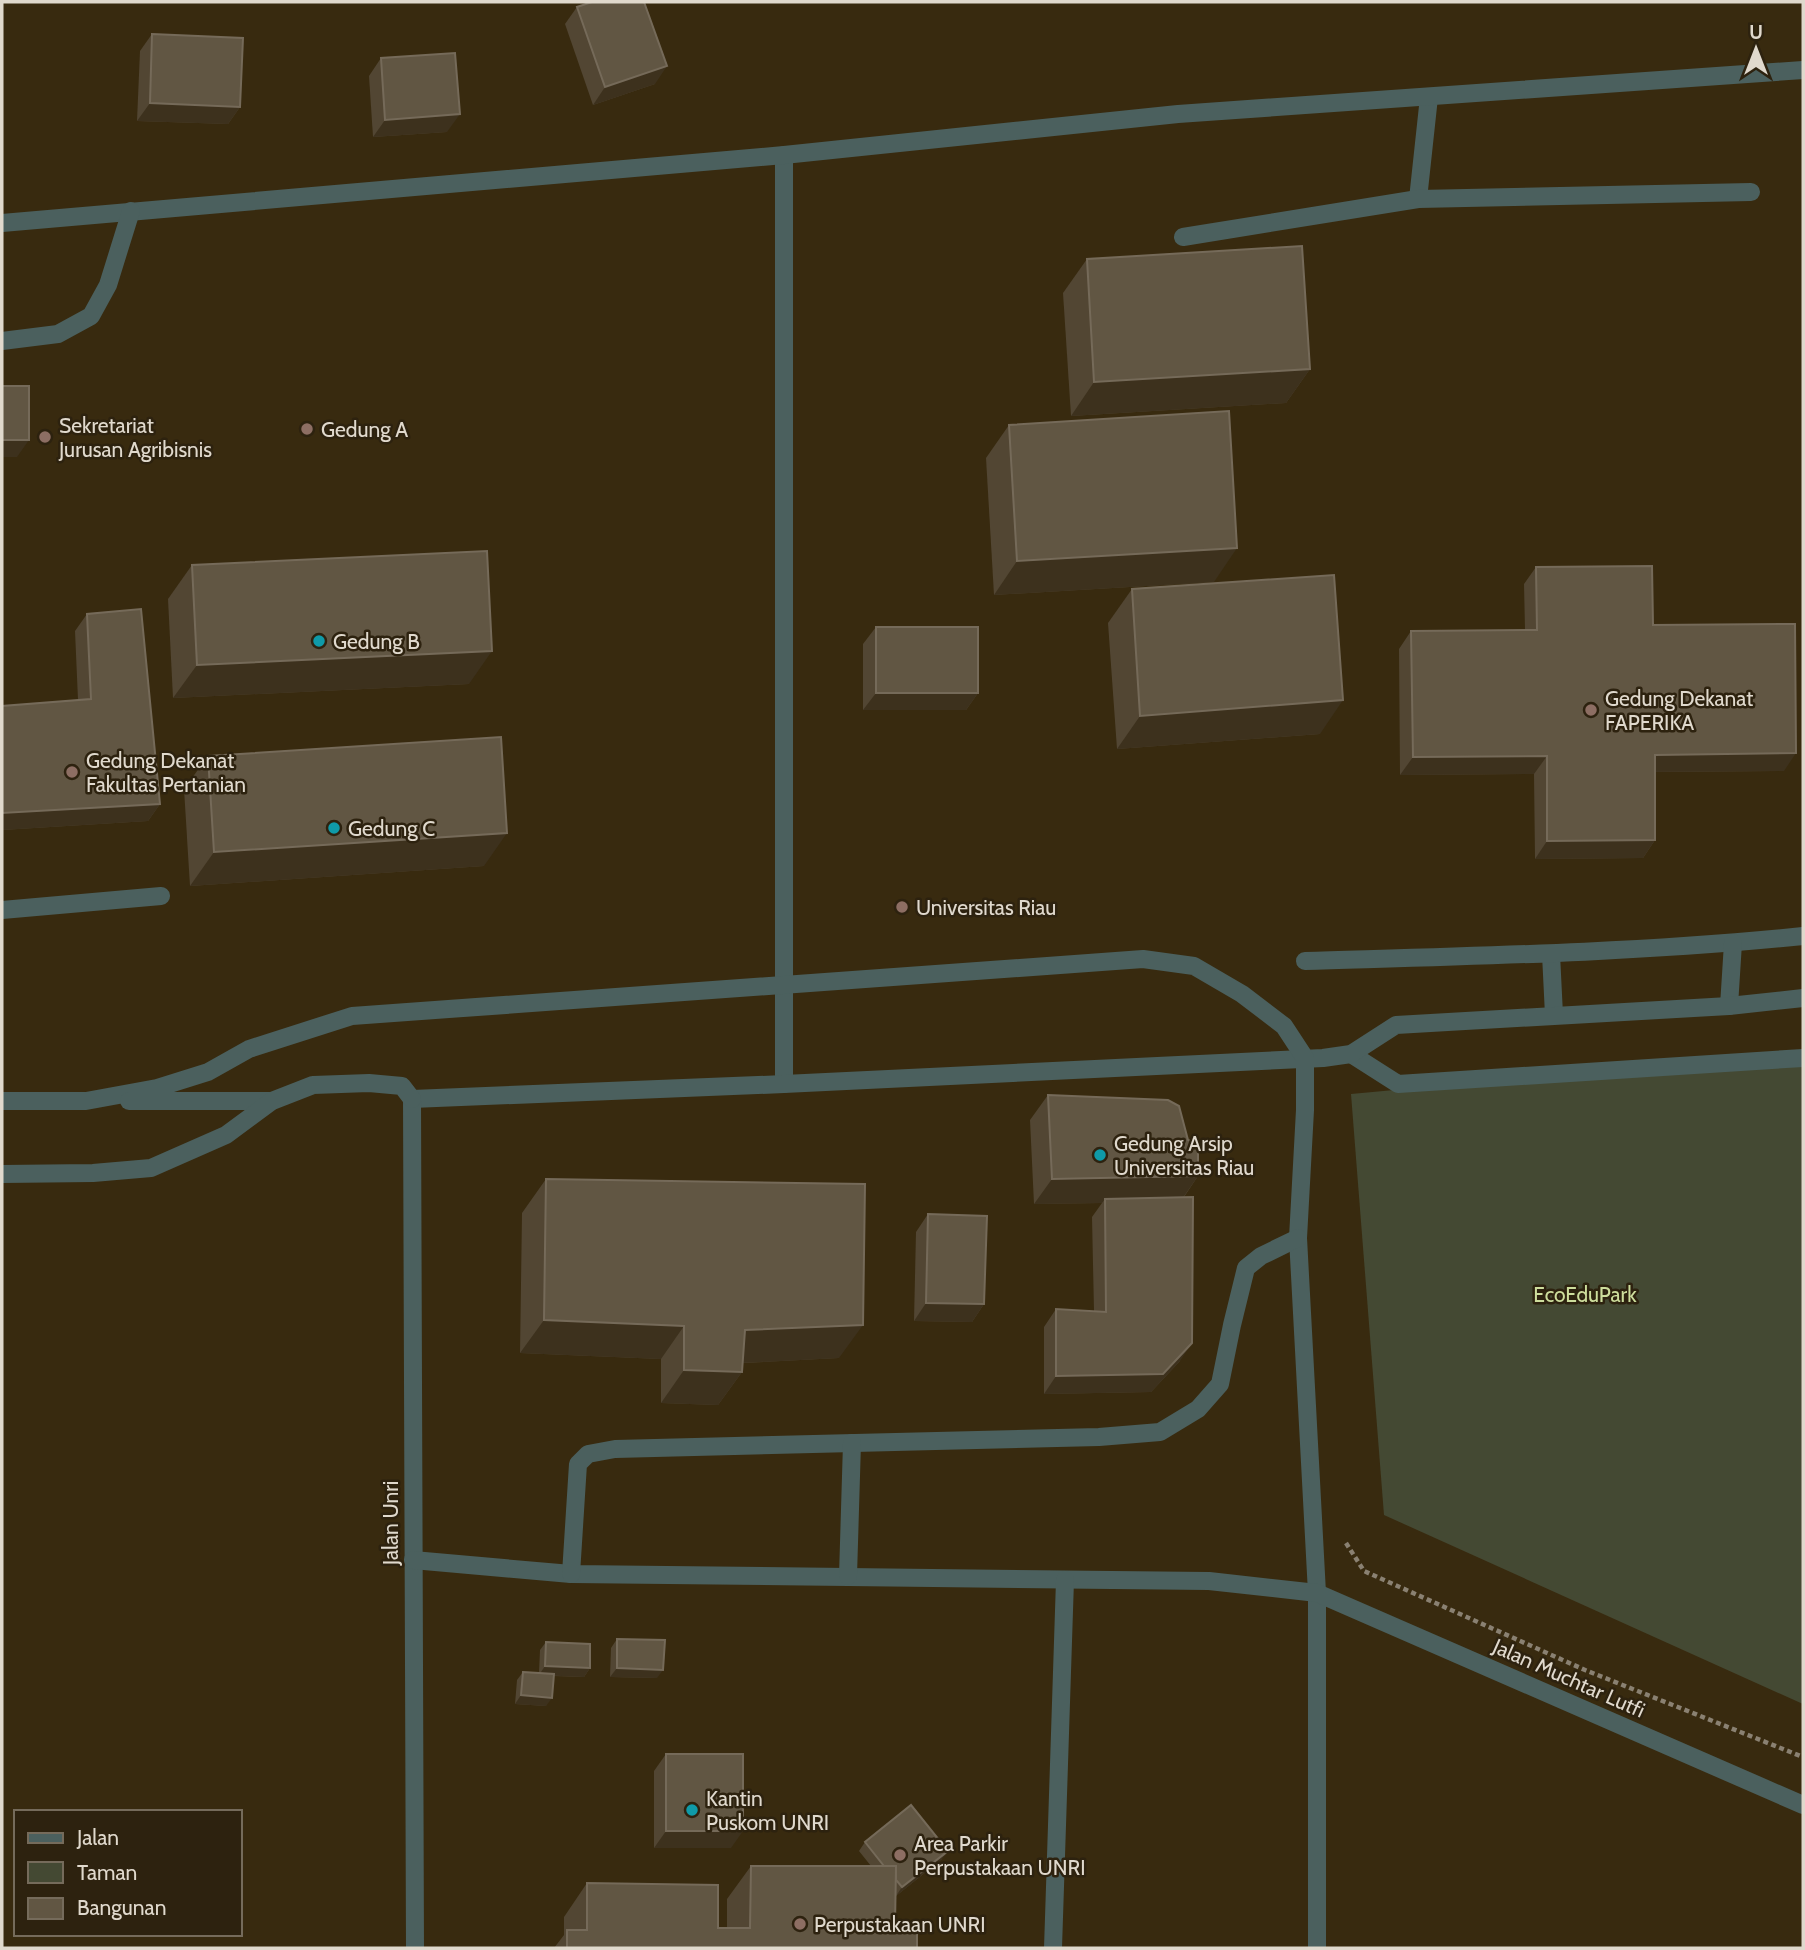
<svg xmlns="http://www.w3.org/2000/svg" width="1805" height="1950" font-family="Cabin,sans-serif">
<rect width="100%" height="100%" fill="#2d220f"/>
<path fill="#382a0f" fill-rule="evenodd" d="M2,2H1803V1948H2ZM16,1812H240V1934H16Z"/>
<path fill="#444933" d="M1803,1052V1704L1384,1515L1351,1094Z"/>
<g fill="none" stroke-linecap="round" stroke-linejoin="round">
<path stroke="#8a8172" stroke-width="4.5" stroke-dasharray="5 3.5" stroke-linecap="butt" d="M1346,1543L1364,1571L1585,1670L1803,1757"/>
<g stroke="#4b605e" stroke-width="18">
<path d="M784,155V1084"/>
<path d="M1418,199L1429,97"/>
<path d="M2,223L784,155L1178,114L1803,70"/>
<path d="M1183,237L1418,199L1751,192"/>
<path d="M2,341L58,334L91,316L108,285L131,211"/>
<path d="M2,910L161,896"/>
<path d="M1551,954L1554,1015"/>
<path d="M1305,961C1472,956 1637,953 1803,936"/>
<path d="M1729,1006L1733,943"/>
<path d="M1351,1054L1398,1084L1803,1058"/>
<path d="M412,1099L784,1084L1323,1058L1351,1054L1396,1025L1729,1006L1803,998"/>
<path d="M412,1099L415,1948"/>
<path d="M2,1101H86L157,1088L208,1072L249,1049L352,1016L1143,959L1194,966L1242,994L1284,1026L1305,1058V1110L1298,1238L1317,1593V1948"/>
<path d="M129,1101H272"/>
<path d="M2,1174L93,1173L151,1168L226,1135L272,1101L313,1085L369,1083L402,1086L412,1099"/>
<path d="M413,1560L571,1574L1209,1581L1317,1593L1803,1805"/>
<path d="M571,1574L578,1464L588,1454L615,1449L1099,1437L1160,1432L1198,1409L1220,1384L1232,1325L1246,1268L1261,1256L1298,1238"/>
<path d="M848,1576L852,1443"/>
<path d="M1053,1948L1065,1580"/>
</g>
</g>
<g fill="#524633">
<path d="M577,7L655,84L593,105L565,24Z"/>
<path d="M152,34L240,107L228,124L137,121L140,51Z"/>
<path d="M381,58L447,132L373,137L369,76Z"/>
<path d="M1087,259L1310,369L1286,403L1071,416L1063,293Z"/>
<path d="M1009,425L1214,582L994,595L986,458Z"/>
<path d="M192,565L469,684L173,698L168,599Z"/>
<path d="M1536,567L1653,625L1784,771L1655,772V840L1643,858L1535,859L1534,774L1400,775L1399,649L1411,631L1525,630L1524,584Z"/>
<path d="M1132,589L1320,734L1117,749L1108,623Z"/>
<path d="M87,614L160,804L148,821L2,830V706L78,700L75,631Z"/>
<path d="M876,627L978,693L966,710H863V644Z"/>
<path d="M208,756L484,866L190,886L184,789Z"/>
<path d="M1048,1095L1198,1176L1184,1197L1180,1361L1151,1392L1044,1394V1327L1056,1309L1094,1311L1092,1217L1102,1203L1034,1204L1030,1120Z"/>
<path d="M546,1179L839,1358L743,1363L742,1372L718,1405L661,1403V1359L520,1353L522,1213Z"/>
<path d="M928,1214L984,1304L972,1322L914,1321L916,1232Z"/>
<path d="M617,1639L657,1678L610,1677L611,1648Z"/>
<path d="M546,1642L590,1668L584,1677L554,1676L546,1706L515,1704L517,1680L523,1672L539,1673L540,1650Z"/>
<path d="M666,1754L731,1848H654V1771Z"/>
<path d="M865,1842L942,1859L896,1896L895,1926L917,1948H554L564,1935V1917L587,1883L718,1928H727V1899L751,1866H871L859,1851Z"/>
</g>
<g fill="#3d311d">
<path d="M667,66L655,84L593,105L605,87Z"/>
<path d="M150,103L240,107L228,124L137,121Z"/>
<path d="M460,114L447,132L373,137L385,120Z"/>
<path d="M1310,369L1286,403L1071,416L1094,382Z"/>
<path d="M2,440H29L17,457H2Z"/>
<path d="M1237,548L1214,582L994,595L1017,561Z"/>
<path d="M492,651L469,684L173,698L197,665Z"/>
<path d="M876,693H978L966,710H863Z"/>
<path d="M1343,700L1320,734L1117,749L1140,716Z"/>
<path d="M1796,753L1784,771L1642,772L1655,755Z"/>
<path d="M1547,756L1534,774L1400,775L1413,757Z"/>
<path d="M160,804L148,821L2,830V813Z"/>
<path d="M507,833L484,866L190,886L214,852Z"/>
<path d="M1655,840L1643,858L1535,859L1547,841Z"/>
<path d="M1198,1176L1180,1202L1105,1199L1102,1203L1034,1204L1052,1179Z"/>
<path d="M926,1303L984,1304L972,1322L914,1321Z"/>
<path d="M544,1320L684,1326L661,1359L520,1353Z"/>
<path d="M863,1325L839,1358L722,1364L745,1330Z"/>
<path d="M1192,1343L1180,1361L1151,1392L1044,1394L1056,1376Z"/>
<path d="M684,1370L742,1372L718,1405L661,1403Z"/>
<path d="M545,1666L590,1668L584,1677L539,1675Z"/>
<path d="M617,1668L663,1670L657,1678L610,1677Z"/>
<path d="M521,1695L552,1698L546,1706L515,1704Z"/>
<path d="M666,1831H743L731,1848H654Z"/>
<path d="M948,1851L942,1859L896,1896L902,1887Z"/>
</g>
<g fill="#615643" stroke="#756a59" stroke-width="2">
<path d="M592,2H644L667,66L605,87L577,7Z"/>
<path d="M152,34L243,38L240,107L150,103Z"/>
<path d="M455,53L460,114L385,120L381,58Z"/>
<path d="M1302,246L1310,369L1094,382L1087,259Z"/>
<rect x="2" y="386" width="27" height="54"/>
<path d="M1229,411L1237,548L1017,561L1009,425Z"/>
<path d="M487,551L492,651L197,665L192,565Z"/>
<path d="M1652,566L1653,625L1795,624L1796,753L1655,755V840L1547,841V756L1413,757L1411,631L1537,630L1536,567Z"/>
<path d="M1334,575L1343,700L1140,716L1132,589Z"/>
<path d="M141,609L160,804L2,813V706L91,699L87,614Z"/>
<rect x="876" y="627" width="102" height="66"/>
<path d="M501,737L507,833L214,852L208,756Z"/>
<path d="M1048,1095L1168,1100L1179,1106L1188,1140L1198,1143V1176L1052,1179Z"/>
<path d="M546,1179L865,1184L863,1325L745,1330L742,1372L684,1370V1326L544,1320Z"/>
<path d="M1193,1197L1192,1343L1163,1374L1056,1376V1309L1106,1312L1105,1199Z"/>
<path d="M928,1214L987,1216L984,1304L926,1303Z"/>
<path d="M617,1639L665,1640L663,1670L617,1668Z"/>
<path d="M546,1642L590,1644V1668L545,1666Z"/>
<path d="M523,1672L554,1674L552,1698L521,1695Z"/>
<rect x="666" y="1754" width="77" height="77"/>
<path d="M911,1805L948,1851L902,1887L896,1880V1866H884L865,1842Z"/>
<path d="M751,1866H896L895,1926H917V1948H567V1930H587V1883L718,1885V1928H750Z"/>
</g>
<g fill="#8d6e63" stroke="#2d220f" stroke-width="2.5">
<circle cx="307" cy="429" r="7"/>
<circle cx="45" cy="437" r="7"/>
<circle cx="1591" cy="710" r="7"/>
<circle cx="72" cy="772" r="7"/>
<circle cx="902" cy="907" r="7"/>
<circle cx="900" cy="1855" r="7"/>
<circle cx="800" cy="1924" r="7"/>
</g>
<g fill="#0f9aa8" stroke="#2d220f" stroke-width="2.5">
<circle cx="319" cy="641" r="7"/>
<circle cx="334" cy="828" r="7"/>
<circle cx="1100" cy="1155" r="7"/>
<circle cx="692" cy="1810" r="7"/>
</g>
<g text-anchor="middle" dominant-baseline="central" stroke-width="5" stroke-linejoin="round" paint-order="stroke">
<g font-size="21" fill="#e0d9cd" stroke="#2d220f" text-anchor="start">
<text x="59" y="425">Sekretariat<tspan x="59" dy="24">Jurusan Agribisnis</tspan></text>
<text x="321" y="429">Gedung A</text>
<text x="333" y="641">Gedung B</text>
<text x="1605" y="698">Gedung Dekanat<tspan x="1605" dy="24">FAPERIKA</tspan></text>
<text x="86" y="760">Gedung Dekanat<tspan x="86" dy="24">Fakultas Pertanian</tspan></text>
<text x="348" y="828">Gedung C</text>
<text x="916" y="907">Universitas Riau</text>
<text x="1114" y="1143">Gedung Arsip<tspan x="1114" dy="24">Universitas Riau</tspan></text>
<text x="706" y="1798">Kantin<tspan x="706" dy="24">Puskom UNRI</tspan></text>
<text x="914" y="1843">Area Parkir<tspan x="914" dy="24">Perpustakaan UNRI</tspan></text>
<text x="814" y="1924">Perpustakaan UNRI</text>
</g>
<g font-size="21" fill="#cddd9c" stroke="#2d220f">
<text x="1585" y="1294">EcoEduPark</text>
</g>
<g font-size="21" fill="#e0d9cd" stroke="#2d220f">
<text transform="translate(390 1523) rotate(-90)">Jalan Unri</text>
<text transform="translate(1569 1678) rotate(24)">Jalan Muchtar Lutfi</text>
</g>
</g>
<rect width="1805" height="1950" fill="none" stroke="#e0d9cd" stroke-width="7"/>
<rect x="14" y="1810" width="228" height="126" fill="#2d220f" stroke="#756b5b" stroke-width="2"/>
<rect x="28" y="1833" width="35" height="10" fill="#4b605e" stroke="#756b5b" stroke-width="2"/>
<text x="77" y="1845" font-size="21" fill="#e0d9cd">Jalan</text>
<rect x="28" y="1862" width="35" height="21" fill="#444933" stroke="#756b5b" stroke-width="2"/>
<text x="77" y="1880" font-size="21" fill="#e0d9cd">Taman</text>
<rect x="28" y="1898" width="35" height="21" fill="#615643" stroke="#756b5b" stroke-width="2"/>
<text x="77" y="1915" font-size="21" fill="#e0d9cd">Bangunan</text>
<g transform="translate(1756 49)" stroke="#2d220f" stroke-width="5" paint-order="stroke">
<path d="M0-5L12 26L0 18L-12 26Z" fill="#e0d9cd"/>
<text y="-10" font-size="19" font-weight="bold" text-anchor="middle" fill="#e0d9cd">U</text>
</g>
</svg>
